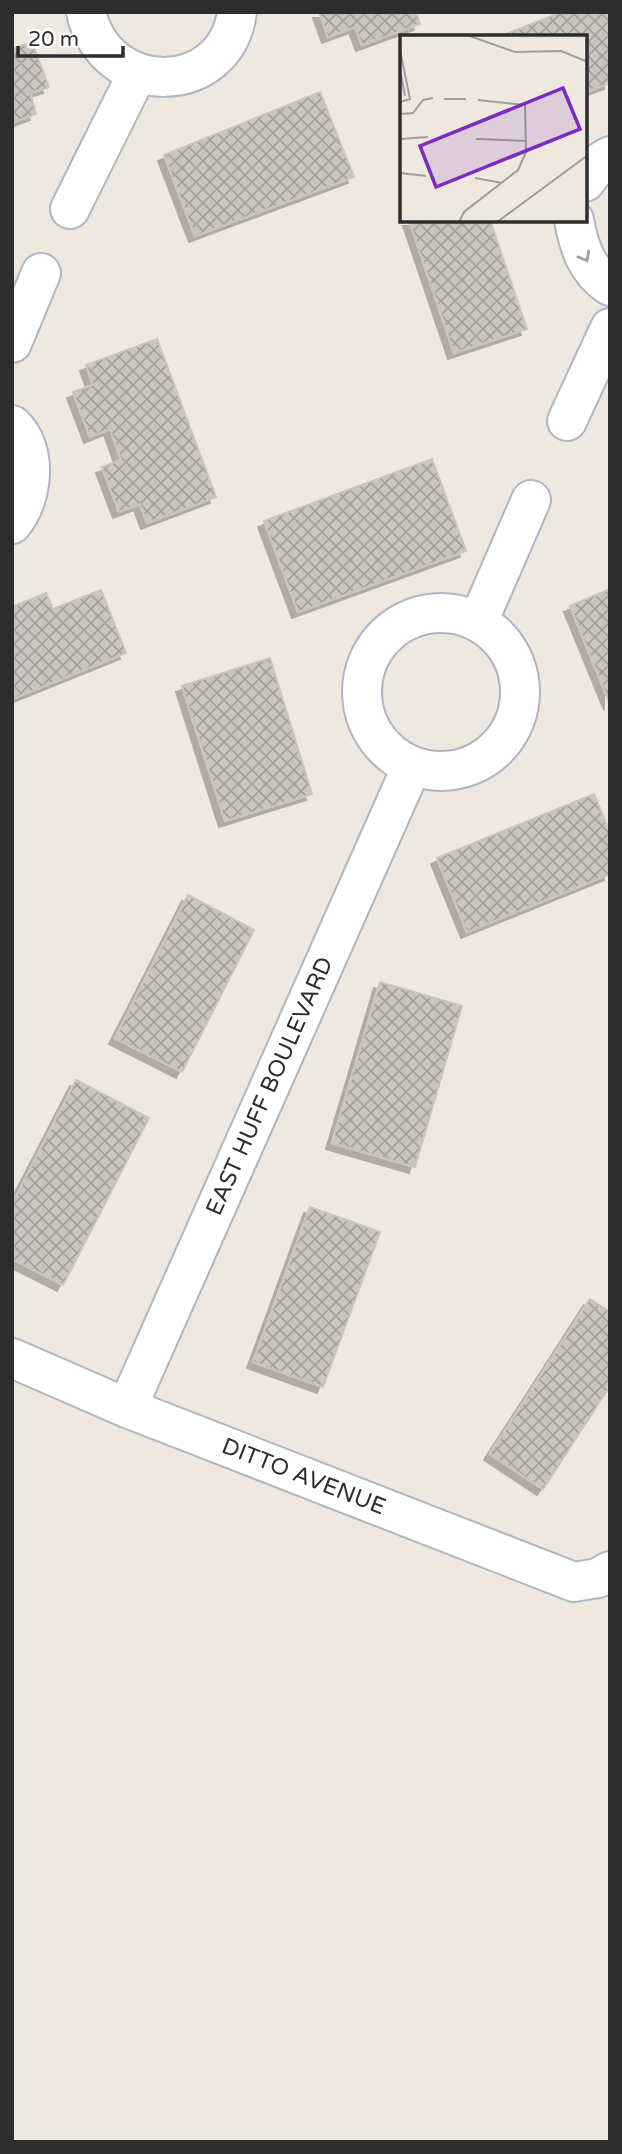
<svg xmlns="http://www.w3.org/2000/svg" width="622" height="2154" font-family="'Varela Round',sans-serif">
<defs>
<pattern id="building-cross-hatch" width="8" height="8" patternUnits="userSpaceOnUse" patternTransform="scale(1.75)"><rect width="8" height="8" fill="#cac5be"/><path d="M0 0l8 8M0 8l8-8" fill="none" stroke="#a4a09b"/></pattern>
<filter id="shadow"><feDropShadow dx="-6" dy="6" stdDeviation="0" flood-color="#0004"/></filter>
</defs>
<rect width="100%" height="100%" fill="#efe8de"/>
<g fill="url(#building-cross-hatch)" stroke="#cbc4b8" stroke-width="2" filter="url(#shadow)">
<path d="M319,12H416L420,24L362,45L355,27L328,37Z"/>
<path d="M562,12H610V83L585,92V37H498Z"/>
<path d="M32,42L49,87L30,93L36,114L12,123V49Z"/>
<path d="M320,92L354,177L195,236L164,155Z"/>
<path d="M409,220H490L527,329L454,353Z"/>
<path d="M157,339L216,497L147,523L140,504L119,512L102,467L121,460L110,429L90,437L73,392L93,385L86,365Z"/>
<path d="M432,459L466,551L298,612L264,521Z"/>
<path d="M610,589V704L570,606Z"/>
<path d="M101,590L126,653L12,699V607L46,593L53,609Z"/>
<path d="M270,658L312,794L225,821L182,686Z"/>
<path d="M594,794L610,833V874L467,932L437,858Z"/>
<path d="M188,895L254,930L182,1072L115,1038Z"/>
<path d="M380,982L462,1006L415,1167L332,1143Z"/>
<path d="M76,1080L149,1118L63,1285L12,1259V1204Z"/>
<path d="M310,1207L380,1232L323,1387L253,1362Z"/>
<path d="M590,1299L610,1312V1386L543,1489L490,1454Z"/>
</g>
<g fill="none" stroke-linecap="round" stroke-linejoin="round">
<defs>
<g id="street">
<path d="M86,12C106,100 226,97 237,12"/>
<path d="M585,182L600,162L610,156"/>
<path d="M70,209L137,74"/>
<path d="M574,220C579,247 586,270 610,286"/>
<path d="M12,343L41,273"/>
<path d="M567,421L610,328"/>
<path d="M12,425C39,449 33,499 12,524"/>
<circle cx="441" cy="692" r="79"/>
<path d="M478,622L531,500"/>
<path id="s1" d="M12,1358L127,1408L574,1582L598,1578L610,1571"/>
<path id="s2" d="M127,1408L412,766"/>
</g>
</defs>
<use href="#street" stroke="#b2b5c1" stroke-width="42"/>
<use href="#street" stroke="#fff" stroke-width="38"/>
</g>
<defs><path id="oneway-chevron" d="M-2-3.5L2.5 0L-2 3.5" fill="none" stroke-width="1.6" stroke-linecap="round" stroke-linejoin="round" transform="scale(1.75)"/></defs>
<use stroke="#a0a0a0" href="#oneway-chevron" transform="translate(585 257) rotate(61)"/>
<g text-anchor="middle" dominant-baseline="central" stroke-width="5" stroke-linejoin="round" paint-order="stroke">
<g font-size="23" fill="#2d2d2d" stroke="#fff">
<text stroke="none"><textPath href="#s2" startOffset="352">EAST HUFF BOULEVARD</textPath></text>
<text stroke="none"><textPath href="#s1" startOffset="315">DITTO AVENUE</textPath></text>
</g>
</g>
<g transform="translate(400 35)">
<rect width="187" height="187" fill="#efe8de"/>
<path fill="none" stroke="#a19d97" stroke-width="2" d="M67,0L115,17L161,16L188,27M0,15L10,64L0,67M1,40L5,61M44,64H66M0,79L13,78L23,65L33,63M0,104L28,102M76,104L127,106M0,138L26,141M75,143L102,148M59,187L64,177L118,135L126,117L125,70L78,65M97,187L188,120"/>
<path fill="#7b2cbf" fill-opacity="0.15" stroke="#7b2cbf" stroke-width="3.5" d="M163,53L180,94L36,152L20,111Z"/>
<rect width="187" height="187" fill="none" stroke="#2d2d2d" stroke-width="3.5"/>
</g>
<rect width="622" height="2154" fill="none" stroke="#2d2d2d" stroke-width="28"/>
<path d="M18 46v10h105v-10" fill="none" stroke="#2d2d2d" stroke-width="3.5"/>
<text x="28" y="46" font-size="21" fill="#2d2d2d" stroke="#ffffff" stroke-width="5" paint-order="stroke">20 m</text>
</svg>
